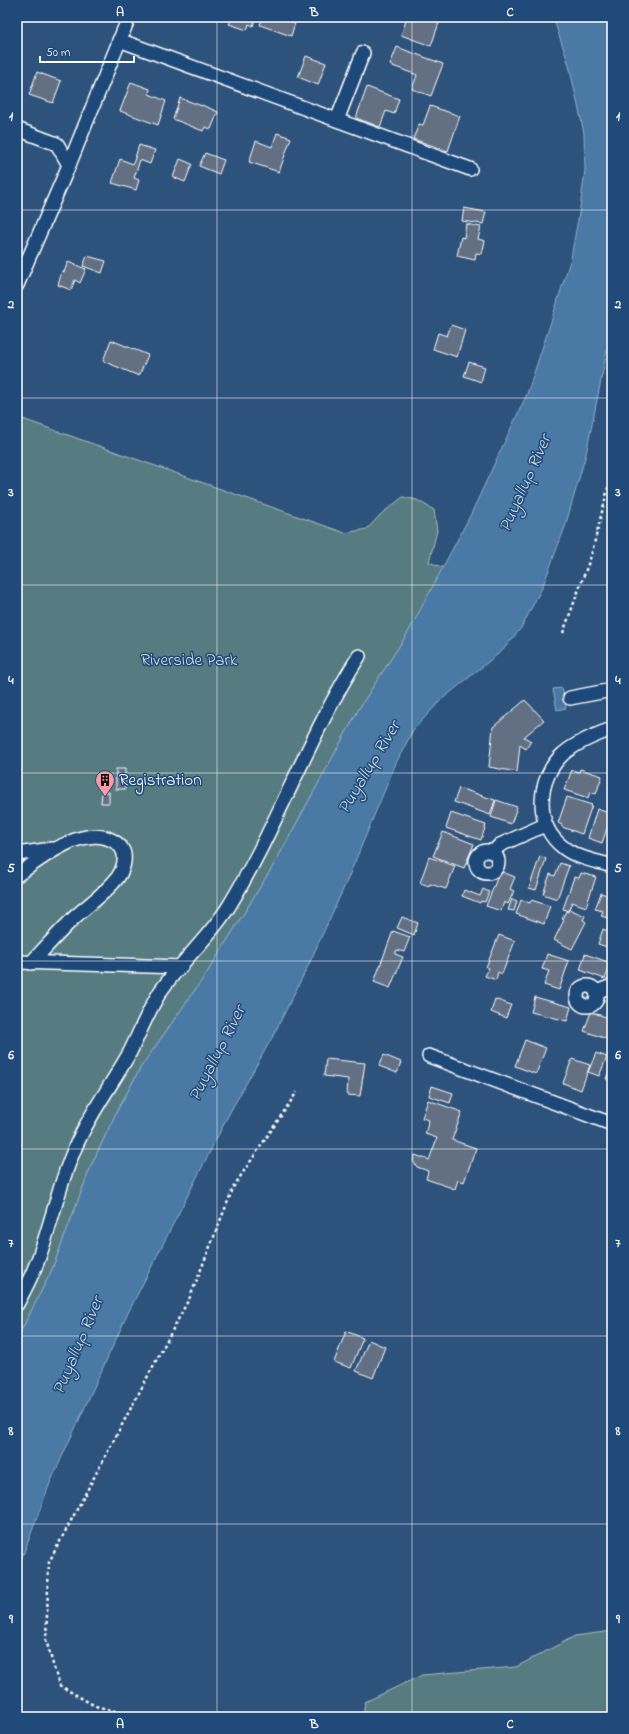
<svg xmlns="http://www.w3.org/2000/svg" width="629" height="1734" font-family="'Indie Flower',sans-serif">
<rect width="100%" height="100%" fill="#2d527c"/>
<filter id="ink" filterUnits="userSpaceOnUse"><feTurbulence type="fractalNoise" baseFrequency=".025" numOctaves="2"/><feDisplacementMap in="SourceGraphic" scale="8" xChannelSelector="R" yChannelSelector="G"/><feConvolveMatrix kernelMatrix="1 2 1 2 8 2 1 2 1" color-interpolation-filters="sRGB"/></filter>
<g filter="url(#ink)">
<g fill="#567b81" stroke="#aabdc0">
<path d="M17,417L345,533L367,529L381,514L403,497L417,500L434,510L437,531L429,562L444,568L409,631L360,707L275,863L207,973L141,1067L117,1111L91,1166L51,1272L17,1339Z"/>
<path d="M612,1631V1717H363L365,1702L422,1675L516,1667L575,1636Z"/>
</g>
<g fill="#4879a4" stroke="#91afc8">
<path d="M553,17H612V326L586,454L565,527L542,588L521,628L503,650L441,700L413,730L396,763L346,883L308,966L273,1036L230,1112L128,1313L50,1483L17,1571V1339L51,1272L91,1166L117,1111L141,1067L207,973L275,863L360,707L409,631L470,516L527,394L550,325L571,258L580,208L585,171L584,133L569,65Z"/>
<path d="M562,688L566,708L557,710L553,689Z"/>
</g>
<g fill="#647084" stroke="#fff">
<path d="M225,17H256L253,26L249,24L247,30L229,24L231,20Z"/>
<path d="M263,17H278L295,23L291,36L260,25Z"/>
<path d="M395,17H441L431,46L401,35L406,21Z"/>
<path d="M397,47L443,64L431,96L412,89L417,75L390,65Z"/>
<path d="M306,56L326,63L318,85L298,77Z"/>
<path d="M37,72L61,81L53,103L29,95Z"/>
<path d="M131,82L150,89L149,94L166,101L158,125L120,111Z"/>
<path d="M367,87L399,99L394,114L386,111L380,127L356,118Z"/>
<path d="M180,98L202,106V105L218,112L211,129L205,127L203,131L173,119Z"/>
<path d="M430,106L460,116L448,151L413,139L419,124L423,125Z"/>
<path d="M277,133L291,138L279,172L249,162L256,141L272,147Z"/>
<path d="M139,145L155,150L150,164L140,160L134,178L139,180L136,190L112,183L120,159L133,164Z"/>
<path d="M205,153L224,160L219,174L199,166Z"/>
<path d="M180,159L192,164L185,182L173,177Z"/>
<path d="M464,208L486,212L483,224L462,221Z"/>
<path d="M466,224L481,227L478,239L485,241L482,254L476,253L475,260L457,256L461,237L464,238Z"/>
<path d="M87,256L106,261L102,273L83,266Z"/>
<path d="M68,262L86,269L80,283L75,280L71,290L58,285L62,271L64,272Z"/>
<path d="M451,325L465,330L457,357L433,349L438,333L447,336Z"/>
<path d="M111,340L148,355L139,376L103,361Z"/>
<path d="M469,362L485,367L481,382L464,376Z"/>
<path d="M525,700L544,720L524,737L531,741L526,749L520,745L517,772L489,767L493,727Z"/>
<rect x="116" y="769" width="9" height="20"/>
<path d="M580,769L602,776L596,794L590,792L588,798L564,790L572,770L579,772Z"/>
<path d="M459,788L495,800L490,815L454,802Z"/>
<path d="M102,792H109V803H101Z"/>
<path d="M567,797L592,805L582,834L562,827V825L558,823Z"/>
<path d="M496,800L517,807L511,824L491,817Z"/>
<path d="M597,809L612,814L602,843L588,838Z"/>
<path d="M451,813L486,825L481,840L446,828Z"/>
<path d="M443,832L474,844L464,868L433,856Z"/>
<path d="M540,856L546,859L536,890L529,888Z"/>
<path d="M429,857L455,866L446,889L430,884L429,886L420,883Z"/>
<path d="M560,863L569,866L557,899L543,894L550,874L555,876Z"/>
<path d="M500,871L515,877L510,889L514,891L508,904L504,902L501,911L486,906Z"/>
<path d="M581,873L596,877L586,907L572,902L568,911L563,909L574,877L579,878Z"/>
<path d="M483,889L489,892L485,902L481,901L480,903L462,896L464,890L480,896Z"/>
<path d="M601,893L612,897L611,919L601,916L603,911L595,909Z"/>
<path d="M512,899L517,901L514,911L508,910Z"/>
<path d="M521,900L530,903L531,900L550,906L544,924L516,914Z"/>
<path d="M569,909L585,916L583,920L586,922L572,949L554,940L564,920L562,919L566,911L568,912Z"/>
<path d="M402,917L418,923L414,935L397,928Z"/>
<path d="M609,925L612,927V953L609,952L610,948L598,944L603,929L607,931Z"/>
<path d="M393,931L410,937L404,952L397,950L395,954L403,957L390,988L374,982Z"/>
<path d="M499,935L515,941L502,974L498,972L496,980L485,976L489,968L486,967Z"/>
<path d="M547,954L569,961L559,990L544,985L549,971L542,969Z"/>
<path d="M585,954L611,963L605,979L580,970Z"/>
<path d="M535,997L571,1007L567,1021L531,1012Z"/>
<path d="M495,999L511,1005L506,1018L491,1012Z"/>
<path d="M591,1012L612,1019L607,1039L584,1031Z"/>
<path d="M525,1040L546,1048L536,1074L515,1066Z"/>
<path d="M596,1053L607,1057L599,1076L588,1072Z"/>
<path d="M384,1055L401,1062L397,1073L379,1066Z"/>
<path d="M326,1059L365,1063L360,1096L347,1095L348,1079L324,1076Z"/>
<path d="M572,1059L590,1065L581,1090L563,1083Z"/>
<path d="M611,1065H612V1082L606,1079Z"/>
<path d="M432,1086L453,1093L450,1103L429,1096Z"/>
<path d="M428,1100L462,1112L452,1140L476,1148L464,1182L458,1180L455,1189L426,1179L428,1171L417,1167L413,1161L415,1155L429,1160L437,1138L425,1134L429,1120L422,1118Z"/>
<path d="M346,1331L363,1338L351,1368L334,1362Z"/>
<path d="M369,1340L385,1347L373,1378L356,1371Z"/>
</g>
<g fill="none" stroke-linecap="round" stroke-linejoin="round">
<defs>
<g id="minor">
<path d="M119,40L470,169"/>
<path d="M337,120L363,53"/>
<path d="M17,129L57,144L69,165"/>
<path d="M17,285L69,165L129,17"/>
<path d="M570,698L612,690"/>
<path d="M612,729C595,735 577,742 563,754C537,778 533,825 564,848C577,858 596,861 612,866"/>
<circle cx="487" cy="862" r="11"/>
<path d="M493,852L500,845L545,825"/>
<path d="M17,854L52,849"/>
<path d="M17,875C41,859 76,829 107,838C112,840 119,843 122,849C127,857 123,870 118,877C107,892 89,904 76,916C60,931 46,947 31,963"/>
<path d="M17,962L181,967"/>
<circle cx="587" cy="996" r="10"/>
<path d="M596,992L612,986"/>
<path d="M429,1056L612,1124"/>
<path d="M17,1304C25,1289 33,1274 39,1257C54,1215 62,1171 83,1131C97,1104 115,1079 130,1052C140,1032 148,1011 160,992C181,961 210,937 229,906C278,825 309,735 359,656"/>
</g>
</defs>
<use href="#minor" stroke="#fff" stroke-width="16"/>
<g stroke="#fff" stroke-width="2.5" stroke-dasharray="3 3" stroke-linecap="butt">
<path d="M563,633L591,556L612,472"/>
<path d="M139,1717L95,1706L59,1685L46,1640L49,1562L190,1297L234,1186L297,1092"/>
</g>
<use href="#minor" stroke="#1f4a7a" stroke-width="13"/>
</g>
</g>
<path fill="none" stroke="#fff" stroke-width="1" stroke-opacity="0.55" d="M217,17V1717M412,17V1717M17,210H612M17,398H612M17,585H612M17,773H612M17,961H612M17,1149H612M17,1336H612M17,1524H612"/>
<defs>
<symbol id="building-pin" viewBox="-11 -11 22 30"><path d="M0 17L-7.5 6A9.5 9.5 0 1 1 7.5 6Z" fill="#ff9aa2" stroke="#1f4a7a"/><path d="M-4-6H4V6H1V3H-1V6H-4ZM-2.5-4.3h1.7v1.8h-1.7ZM.8-4.3h1.7v1.8H.8ZM-2.5-1h1.7V.8h-1.7ZM.8-1h1.7V.8H.8Z" fill="#111"/></symbol>
</defs>
<g fill-rule="evenodd">
<use href="#building-pin" x="94" y="769" width="22" height="30"/>
</g>
<g text-anchor="middle" dominant-baseline="central" stroke-width="3" stroke-linejoin="round" paint-order="stroke">
<g font-size="17" fill="#d5dee0" stroke="#1f4a7a">
<text x="189" y="660">Riverside Park</text>
</g>
<g font-size="17" fill="#fff" stroke="#1f4a7a" text-anchor="start">
<text x="119" y="780">Registration</text>
</g>
<g font-size="18" font-style="italic" fill="#d1dee8" stroke="#1f4a7a">
<text transform="translate(526 484) rotate(-66)">Puyallup River</text>
<text transform="translate(370 768) rotate(-59)">Puyallup River</text>
<text transform="translate(218 1054) rotate(-63)">Puyallup River</text>
<text transform="translate(79 1346) rotate(-67)">Puyallup River</text>
</g>
</g>
<rect width="629" height="1734" fill="none" stroke="#1f4a7a" stroke-width="44"/>
<path d="M40 56v6h94v-6" fill="none" stroke="#ffffff" stroke-width="2"/>
<text x="46" y="56" font-size="12" fill="#ffffff" stroke="#1f4a7a" stroke-width="3" paint-order="stroke">50 m</text>
<rect x="22" y="22" width="585" height="1690" fill="none" stroke="#fff" stroke-width="1.5"/>
<g font-size="13" text-anchor="middle" font-weight="bold" fill="#fff">
<text x="120" y="16">A</text>
<text x="314" y="16">B</text>
<text x="510" y="16">C</text>
<text x="11" y="120">1</text>
<text x="618" y="120">1</text>
<text x="11" y="308">2</text>
<text x="618" y="308">2</text>
<text x="11" y="496">3</text>
<text x="618" y="496">3</text>
<text x="11" y="684">4</text>
<text x="618" y="684">4</text>
<text x="11" y="872">5</text>
<text x="618" y="872">5</text>
<text x="11" y="1059">6</text>
<text x="618" y="1059">6</text>
<text x="11" y="1247">7</text>
<text x="618" y="1247">7</text>
<text x="11" y="1435">8</text>
<text x="618" y="1435">8</text>
<text x="11" y="1623">9</text>
<text x="618" y="1623">9</text>
<text x="120" y="1728">A</text>
<text x="314" y="1728">B</text>
<text x="510" y="1728">C</text>
</g>
</svg>
